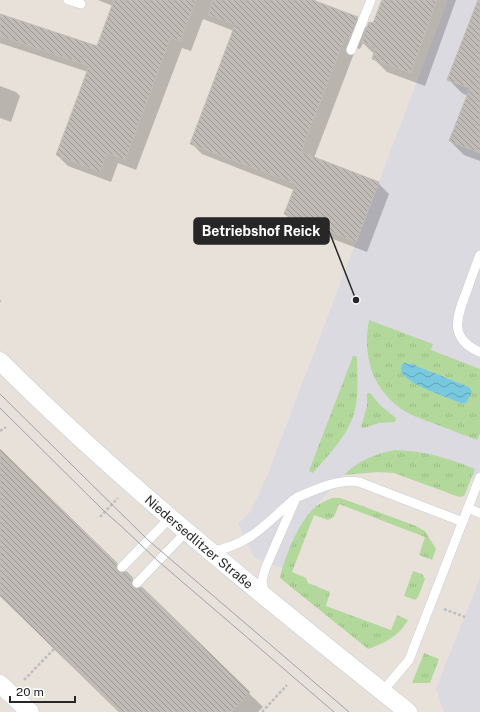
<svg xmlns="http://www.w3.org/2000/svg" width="480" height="712" font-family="'Public Sans',sans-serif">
<defs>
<pattern id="grass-tufts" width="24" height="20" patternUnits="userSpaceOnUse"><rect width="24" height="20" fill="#b3d89c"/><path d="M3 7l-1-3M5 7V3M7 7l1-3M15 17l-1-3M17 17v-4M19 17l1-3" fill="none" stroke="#9ab986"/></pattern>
<pattern id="water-waves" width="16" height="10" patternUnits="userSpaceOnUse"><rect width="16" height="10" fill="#78c8df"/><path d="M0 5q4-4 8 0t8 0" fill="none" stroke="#62a2b5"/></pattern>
<pattern id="building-back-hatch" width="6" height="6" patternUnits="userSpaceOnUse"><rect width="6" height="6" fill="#c0bbb6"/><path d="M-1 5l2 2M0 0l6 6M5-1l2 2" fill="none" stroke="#9c9894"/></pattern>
</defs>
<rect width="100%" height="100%" fill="#e8e1da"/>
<g fill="#dbdae1">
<path d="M448,0H480V482L468,477L393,466L344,475L311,512L314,514L291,572L254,557L238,524L251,511L267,476Z"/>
<path d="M480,578V712H444L436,689Z"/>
</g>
<g fill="url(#grass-tufts)" fill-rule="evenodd">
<path d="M369,320L433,344L431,350L480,369V434L477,440L414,416C376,398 361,361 369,320ZM407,363L412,364L469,387L460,403L420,386L404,376Z"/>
<path d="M353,356L357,357C357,374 359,393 355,410C349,435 329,454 313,473L309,471Z"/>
<path d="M367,393H370L381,406L396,418L395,422L379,423L364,428L361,427L367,406Z"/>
<path d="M395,450C425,451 448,458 475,469L465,494L464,496L459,497L394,473L378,472L344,475C359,460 375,454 395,450Z"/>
<path d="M332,498H340L349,501L416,526L425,531L436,549L432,560L419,555L425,537L339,504L334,517L328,520L314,515L292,572L306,578L308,583L330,592L326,606L391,630L397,615L408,620C399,636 385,643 368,649L280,578C285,556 297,526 313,509C318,504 325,501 332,498Z"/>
<path d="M413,571L422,574L425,579L418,597L415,600L404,596Z"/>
<path d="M424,653L439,659L430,683H412Z"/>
</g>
<path fill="url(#water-waves)" d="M404,363L412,364L469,387L472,392L466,403H460C447,397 410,385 403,374C400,371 401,368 402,365Z"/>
<g fill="#0003">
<path d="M98,0H310L357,18L367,28L374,25L383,0H456L425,86L387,72L373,58L374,54L363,43L360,49L356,48L314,158L378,183L389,194L367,252L296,225L285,214L294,190L202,154L191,143L234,31L203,19L191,51L182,48L136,170L118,163L111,182L68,166L57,155L88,72L0,43V15L97,48L113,6Z"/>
<path d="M479,0H480V161L464,155L450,141L468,96L462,93L449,80Z"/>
<path d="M0,86L16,92L20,96L11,122L0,118Z"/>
<path d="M0,459L117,564L263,707L258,712H120L0,595Z"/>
</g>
<g fill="url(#building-back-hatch)" stroke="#c2bdb4">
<path d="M114,0H196L180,41L171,37L125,160L107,153L100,172L56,155L89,66L0,36V14L97,46Z"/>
<path d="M213,0H313L358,17L349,39L345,37L301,152L379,182L356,242L284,214L296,184L190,144L235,25L208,15Z"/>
<path d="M382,0H437L411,73L372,59L376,47L361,42L369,22L373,23Z"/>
<path d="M478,0H480V153L449,141L470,88L447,80Z"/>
<path d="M0,449L117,563L116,568L118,572L121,573L126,571L133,578L131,582L133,587L136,589L142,587L250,692L231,712H119L0,596Z"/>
</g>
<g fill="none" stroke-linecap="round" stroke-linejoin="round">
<defs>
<g id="lane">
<path d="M68,0L81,4"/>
<path d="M351,50L371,0"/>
<path d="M480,255C475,268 470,281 466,293C456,318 449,339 480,352"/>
<path d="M468,508L480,513"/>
<path d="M211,551C247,547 267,523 293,500"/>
<path d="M122,567L170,518"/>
<path d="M137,583L186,532"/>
<path d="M264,594L262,581L265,569L296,498C314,490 340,478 359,482L463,522"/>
<path d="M382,692L409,660L480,477"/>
</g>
<g id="street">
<path id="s1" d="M0,361C127,488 268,600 408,712"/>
<path d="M0,684L30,712"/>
</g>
</defs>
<use href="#lane" stroke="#c8ccd7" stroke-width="10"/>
<use href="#street" stroke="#c8ccd7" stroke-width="19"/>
<g stroke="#bebebe" stroke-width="2.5" stroke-dasharray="3 2" stroke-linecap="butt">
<path d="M0,301H1"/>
<path d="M0,431L6,427"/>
<path d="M100,517L118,498"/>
<path d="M444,609L465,617"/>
<path d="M24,680L54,649"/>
<path d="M262,712L287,685"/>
</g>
<use href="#lane" stroke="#fff" stroke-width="9"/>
<use href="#street" stroke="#fff" stroke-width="18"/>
<g stroke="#9ea1af" stroke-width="1">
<path d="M0,394L148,540L349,712"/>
<path d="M0,408L105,512L121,526L158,561L334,712"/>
</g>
</g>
<g text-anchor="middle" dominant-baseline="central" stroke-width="3" stroke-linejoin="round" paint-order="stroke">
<g font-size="13" fill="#272727" stroke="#fff">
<text stroke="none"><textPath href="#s1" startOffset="269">Niedersedlitzer Straße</textPath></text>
</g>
</g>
<path fill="none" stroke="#272727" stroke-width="1.5" d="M356 300L329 231"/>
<circle fill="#272727" stroke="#fff" stroke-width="1.5" cx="356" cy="300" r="4"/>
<rect fill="#272727" stroke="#272727" stroke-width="1.5" x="194" y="218" width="135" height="26" rx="4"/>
<g font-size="14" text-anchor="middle" font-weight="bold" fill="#fff">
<text x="261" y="236">Betriebshof Reick</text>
</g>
<path d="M10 696v6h65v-6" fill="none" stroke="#272727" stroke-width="2"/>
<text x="16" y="696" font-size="12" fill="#272727" stroke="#ffffff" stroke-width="3" paint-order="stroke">20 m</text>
</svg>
